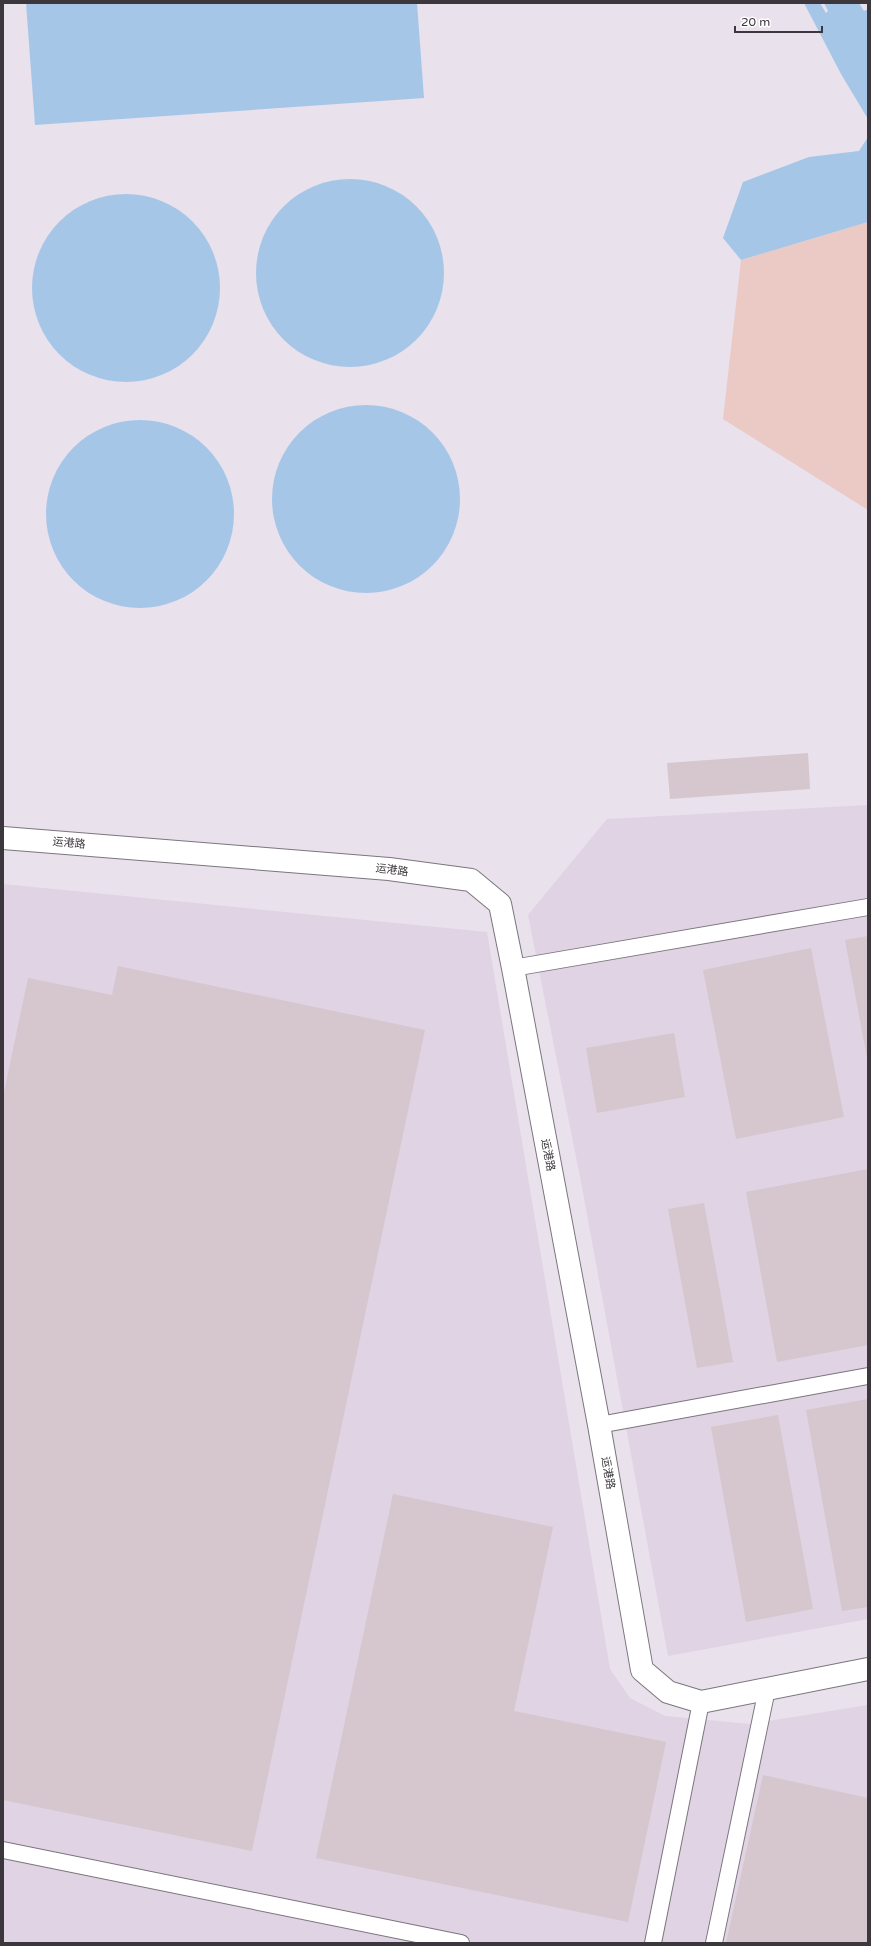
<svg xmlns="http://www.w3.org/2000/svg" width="871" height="1946" font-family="'Varela Round','Noto Sans SC',sans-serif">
<rect width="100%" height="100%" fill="#e9e1ec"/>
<g fill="#e0d3e4">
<path d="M868,805V1619L668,1656L582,1187L528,915L607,819Z"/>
<path d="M3,884L487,932L610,1669L630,1698L665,1716L750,1724L868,1705V1943H3Z"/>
</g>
<path fill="#ebc9c5" d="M868,222V510L723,419L741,260Z"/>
<g fill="#a6c6e8">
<path d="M26,3H417L424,98L35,125Z"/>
<path d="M804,3H820L826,13L828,11L824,3H859L864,11L868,9V119L841,74Z"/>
<path d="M868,137V222L741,260L723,238L743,182L809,157L859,151Z"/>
<circle cx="350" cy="273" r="94"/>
<circle cx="126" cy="288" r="94"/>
<circle cx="366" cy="499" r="94"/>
<circle cx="140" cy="514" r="94"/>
</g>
<g fill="#d5c7cd">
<path d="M808,753L810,789L670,799L667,763Z"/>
<path d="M868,936V1057L867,1058L845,940Z"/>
<path d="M811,948L844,1117L736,1139L703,970Z"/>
<path d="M118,966L425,1030L252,1851L3,1800V1097L28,978L112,995Z"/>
<path d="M674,1033L685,1097L597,1113L586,1048Z"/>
<path d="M868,1169V1345L777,1362L746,1192Z"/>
<path d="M704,1203L733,1362L697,1368L668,1209Z"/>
<path d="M868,1399V1607L842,1611L806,1410Z"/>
<path d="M778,1415L813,1609L746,1622L711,1427Z"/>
<path d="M393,1494L553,1527L514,1711L666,1742L628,1922L316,1858Z"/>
<path d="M763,1775L868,1798V1943H726Z"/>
</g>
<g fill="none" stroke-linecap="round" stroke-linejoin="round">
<defs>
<g id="service">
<path d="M513,968L868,907"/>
<path d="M599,1425L868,1376"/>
<path d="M3,1850L461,1943"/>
<path d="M653,1943L701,1702"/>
<path d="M714,1943L767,1689"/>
</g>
<path id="minor" d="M3,838L389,869L471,880L500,904L513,968L599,1425L642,1670L668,1692L701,1702L868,1669"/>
</defs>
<use href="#service" stroke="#7c757e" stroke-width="18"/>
<use href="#minor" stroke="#7c757e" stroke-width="24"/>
<use href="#service" stroke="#fff" stroke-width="16"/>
<use href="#minor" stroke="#fff" stroke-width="22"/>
</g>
<g text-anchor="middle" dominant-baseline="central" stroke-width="3" stroke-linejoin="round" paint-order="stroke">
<g font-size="11" fill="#3b373c" stroke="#fff">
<text transform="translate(69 843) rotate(5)">运港路</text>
<text transform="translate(392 870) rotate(7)">运港路</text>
<text transform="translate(548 1155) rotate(79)">运港路</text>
<text transform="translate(608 1473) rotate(80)">运港路</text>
</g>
</g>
<rect width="871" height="1946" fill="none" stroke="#3b373c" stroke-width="8"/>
<path d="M735 26v6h87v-6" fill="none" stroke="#3b373c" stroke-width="2"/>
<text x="741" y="26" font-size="12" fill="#3b373c" stroke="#ffffff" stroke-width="3" paint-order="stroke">20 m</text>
</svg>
